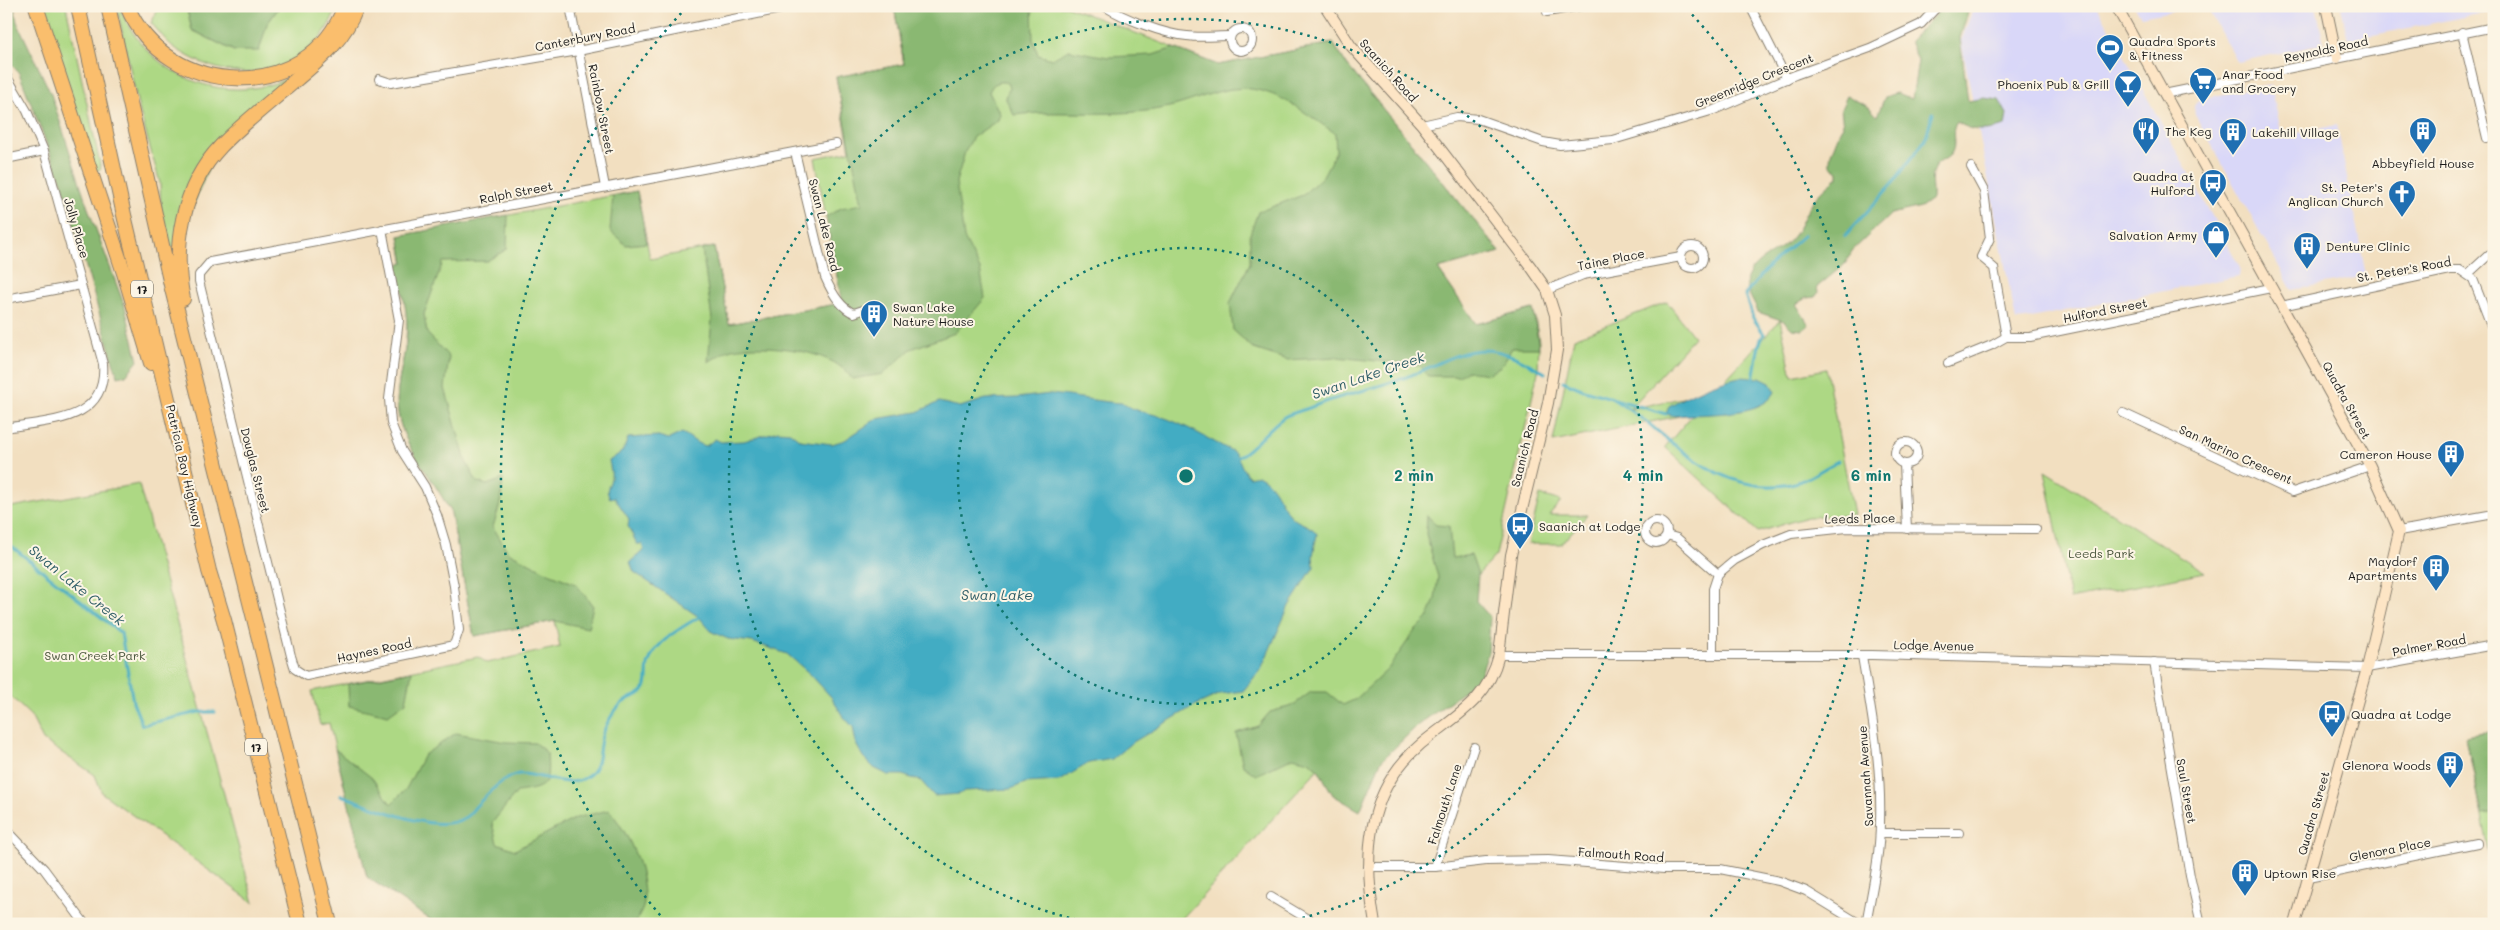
<svg xmlns="http://www.w3.org/2000/svg" width="2500" height="930" font-family="Mali,sans-serif">
<rect width="100%" height="100%" fill="#fcf5e5"/>
<filter id="ink" filterUnits="userSpaceOnUse"><feTurbulence type="fractalNoise" baseFrequency=".02" numOctaves="2"/><feDisplacementMap in="SourceGraphic" scale="10" xChannelSelector="R" yChannelSelector="G"/><feConvolveMatrix kernelMatrix="1 2 1 2 8 2 1 2 1" color-interpolation-filters="sRGB"/></filter>
<filter id="wash" filterUnits="userSpaceOnUse"><feTurbulence type="fractalNoise" baseFrequency=".0096" numOctaves="4" result="noise"/><feDisplacementMap in="SourceGraphic" scale="20" xChannelSelector="R" yChannelSelector="G"/><feGaussianBlur stdDeviation="1.12" result="paint"/><feColorMatrix in="noise" values="0 0 0 0 0 0 0 0 0 0 0 0 0 0 0 0 0 1.4 0 .05"/><feComposite in="paint" operator="in"/></filter>
<g filter="url(#wash)">
<rect width="100%" height="100%" fill="#f2dfc0"/>
<g fill="#d9d7f8">
<path d="M1974,6H2097L2240,267L2239,276L2016,321L1961,41Z"/>
<path d="M2135,6H2197L2141,17Z"/>
<path d="M2206,6H2316L2324,44L2237,62Z"/>
<path d="M2341,6H2494V11L2348,40Z"/>
<path d="M2271,85L2282,136L2337,125L2366,276L2292,290L2195,115L2194,106L2199,99Z"/>
</g>
<g fill="#add884" stroke="#647a50">
<path d="M42,6H66L101,169L95,171Z"/>
<path d="M119,6C142,65 203,100 265,86C280,83 293,75 306,67L217,148L173,254L161,211L160,183L138,105L117,8Z"/>
<path d="M160,6H186L192,30L234,51L267,24L280,6H339C332,18 326,32 317,42C277,84 220,79 175,48C166,42 159,31 151,23Z"/>
<path d="M894,6H1066L1218,65L1333,43L1347,65L1500,252L1438,269L1476,324L1533,309L1534,313L1539,341L1538,372L1496,555L1309,761L1318,769L1177,924H437L367,877L329,723L320,725L312,691L478,657L487,663L560,647L555,621L474,636L450,508H448C434,476 407,454 399,418C393,390 404,366 406,339C409,307 405,266 399,236L637,191L650,259L714,247L729,324L842,303L815,158L850,151L836,77L904,64Z"/>
<path d="M1667,302L1694,337L1630,409L1715,391L1780,320L1792,376L1826,369L1854,515L1807,517L1758,532L1665,447L1694,413L1553,442L1574,338Z"/>
<path d="M2045,471L2205,572L2070,599Z"/>
<path d="M139,484V485L254,903L102,793L95,775L43,740L31,716L6,692V508Z"/>
<path d="M1540,495L1561,501L1549,515H1587L1561,544H1528Z"/>
<path d="M2494,731V876L2466,736Z"/>
</g>
<g fill="#8ab872" stroke="#536a47">
<path d="M6,6H14L17,22L51,94L88,208L125,307L138,361L126,375L118,377L114,365L62,183L19,73L6,58Z"/>
<path d="M186,6H280L267,24L259,51H234L192,30Z"/>
<path d="M894,6H1032L1033,39L1038,55L1052,59L1069,50L1108,57L1153,55L1174,48L1218,65L1333,43L1347,65L1500,252L1438,269L1476,324L1533,309L1539,348H1512L1502,365L1489,374L1467,371L1459,376H1428L1419,365L1336,357L1288,360L1254,349L1233,330L1230,303L1250,263V234L1258,212L1303,195L1323,176L1336,151L1335,133C1310,117 1287,96 1257,90C1225,83 1198,101 1169,107C1117,119 1065,109 1014,115L1005,97L1010,88L1008,83C998,80 993,83 989,92L1000,114L998,120L973,137L965,152L956,182L964,238L980,269L985,298L955,333L911,349L883,374L852,379C835,349 764,343 732,349C724,351 716,358 708,362L712,319L702,249L714,247L729,324L842,303L826,217L841,208L862,204L836,77L904,64Z"/>
<path d="M1944,6H1970L1960,38L1968,101L1984,98L1999,100L2007,114L2005,126C1984,132 1975,132 1956,122C1950,134 1957,142 1952,152C1950,157 1944,159 1940,162C1927,171 1933,186 1932,199L1921,207L1891,214L1852,251L1845,264L1817,287L1818,293L1815,297L1806,298L1796,304L1809,325L1803,330L1792,329L1784,321L1758,312C1754,302 1742,286 1748,276C1756,258 1777,254 1789,241C1798,232 1801,223 1807,211C1814,197 1826,187 1838,177V171L1830,165C1830,150 1832,153 1836,141C1839,135 1838,132 1843,126L1841,109L1847,96L1869,107L1877,116L1885,97L1896,93L1912,99L1918,61L1910,41Z"/>
<path d="M637,191L647,243L626,245L610,231L613,196Z"/>
<path d="M508,215L507,249L487,261L443,262L424,314L427,333L449,357L445,388L466,462L477,482L487,485L503,479L500,504L493,527L508,552L551,574L576,584L593,606L588,628L555,621L474,636L450,508H448C433,477 407,453 399,418C393,389 405,362 407,334C408,311 401,287 397,265L404,263L399,236Z"/>
<path d="M1427,515L1436,525L1449,526L1452,558L1471,555L1478,575L1476,601L1490,617L1488,653L1479,680L1418,725L1381,761L1360,811L1333,795L1318,769L1309,761L1293,757L1256,775L1243,766L1236,733L1258,726L1270,712L1292,706L1311,692H1327L1343,705L1356,699L1388,669L1414,632L1428,618L1435,599L1438,577L1426,534Z"/>
<path d="M412,671L406,702L388,715L349,706L348,684Z"/>
<path d="M2494,731V813L2482,815L2466,736Z"/>
<path d="M456,733L506,742L535,743L547,753C549,785 548,788 517,792L492,823L497,843L515,850L576,818L609,810C630,835 645,869 644,902C644,909 638,917 635,924H437L367,877L335,749L372,778L391,804L406,789L424,755Z"/>
</g>
<g fill="#43acc3" stroke="#306470">
<path d="M1739,377L1760,378L1770,383L1775,392C1762,418 1701,413 1675,416L1666,414L1669,406C1691,393 1715,382 1739,377Z"/>
<path d="M1050,394C1075,396 1098,402 1122,403C1134,411 1146,412 1159,416C1185,424 1209,440 1234,452C1241,460 1241,469 1249,477L1258,475C1277,484 1278,503 1292,517C1299,524 1312,525 1317,534L1313,556L1314,567L1289,606L1261,669L1243,691L1220,694L1194,706L1130,744L1112,759L1089,763L1059,781L1025,783L1011,789L964,791L960,794L934,796L921,781L902,775H888L874,768L863,757L856,744L853,727L842,715L832,698L810,674L787,654L752,642L728,639L712,632L699,617L634,572L630,562L644,550L642,544H637L628,526L629,519L614,497L610,498C604,489 610,486 611,478C612,474 610,466 609,461L623,451L628,438L658,436L669,439L682,433C691,437 697,445 706,446L715,439L721,442L744,441L778,431L790,432L800,440L832,444L845,440L876,419L917,412L939,402L960,407L986,399L1016,398Z"/>
</g>
<g fill="none" stroke-linecap="round" stroke-linejoin="round">
<g stroke="#43acc3" stroke-width="3">
<path d="M1845,236L1893,183L1925,140L1933,113"/>
<path d="M1753,378C1757,364 1756,345 1764,334L1753,318L1745,295L1769,266L1804,235"/>
<path d="M1563,381L1584,390L1666,414"/>
<path d="M1610,397C1623,406 1637,414 1648,423C1689,459 1742,501 1801,481C1813,476 1826,467 1838,461"/>
<path d="M1238,457C1256,446 1267,429 1284,417C1291,413 1301,411 1309,408C1343,394 1380,388 1414,374C1439,364 1458,350 1485,350C1506,350 1528,363 1545,373"/>
<path d="M6,542L121,633L133,702L142,725L199,712H215"/>
<path d="M341,795C370,805 436,836 464,818C469,816 473,809 477,805C489,793 502,777 519,774C540,772 570,792 589,775C602,764 597,747 603,733C607,722 616,706 627,700C631,697 640,695 643,691C650,683 645,671 649,662C655,642 682,627 699,617"/>
</g>
</g>
</g>
<g filter="url(#ink)">
<g fill="none" stroke-linecap="round" stroke-linejoin="round">
<defs>
<g id="street">
<path d="M570,6L605,187"/>
<path d="M1104,6C1125,19 1163,34 1187,36C1201,38 1216,36 1230,36"/>
<path d="M1546,6L1547,12L1581,6"/>
<path d="M1750,6L1787,79"/>
<circle cx="1241" cy="40" r="11"/>
<path d="M2462,32L2487,138"/>
<path d="M6,75L27,111L44,151L103,364C108,422 49,420 6,428"/>
<path d="M379,79L391,83L578,51L796,6"/>
<path d="M2164,94L2494,27"/>
<path d="M1422,125L1457,117L1478,119L1543,142L1560,145L1613,140L1714,110L1795,75L1870,48L1921,24L1938,6"/>
<path d="M795,152L825,277C831,291 840,308 854,313L863,310"/>
<path d="M6,159L44,151"/>
<path d="M1971,167L1984,191L1990,238L1981,257L1994,268L2006,337"/>
<path d="M382,229L399,320L389,399L391,423L402,451L425,487L437,515L446,545L454,586L459,630L454,645L306,676L295,669L291,656L199,281V275L210,262L836,144"/>
<circle cx="1692" cy="257" r="11"/>
<path d="M2468,274L2494,250"/>
<path d="M1547,290L1583,275L1681,257"/>
<path d="M6,299L81,285"/>
<path d="M2281,306L2450,270H2460L2473,279L2494,333"/>
<path d="M1948,363L1992,345L2006,337H2030L2271,288"/>
<path d="M2123,413L2293,492L2370,466"/>
<circle cx="1906" cy="453" r="11"/>
<path d="M1904,464L1907,529"/>
<circle cx="1656" cy="532" r="11"/>
<path d="M2399,531L2494,514"/>
<path d="M1667,535L1677,538L1718,574"/>
<path d="M1499,655H1872L2367,668L2494,645"/>
<path d="M1713,655V589L1718,574L1735,560L1763,545L1791,534L1847,528L2036,529"/>
<path d="M1862,656C1871,710 1882,766 1880,822C1880,856 1872,890 1866,924"/>
<path d="M2154,662L2190,876L2201,924"/>
<path d="M6,829L44,869L85,924"/>
<path d="M1880,833H1959"/>
<path d="M1368,867H1435L1486,861L1548,860L1664,869H1720L1779,881L1806,891L1860,924"/>
<path d="M1435,867L1474,747"/>
<path d="M2308,878L2477,843"/>
<path d="M1271,897L1316,924"/>
</g>
<g id="secondary">
<path d="M1325,6L1351,46L1422,125L1531,267L1547,290L1555,315L1557,350L1548,403L1511,555L1499,655C1487,702 1456,715 1421,744C1365,792 1363,857 1375,924"/>
<path d="M2116,6L2370,466L2399,531L2367,668L2295,924"/>
<path d="M2326,6L2337,58"/>
</g>
<g id="highway">
<path d="M36,6L124,273L151,363"/>
<path d="M78,6L124,215L209,571L224,620L300,924"/>
<path d="M108,6L171,285L330,924"/>
<path d="M127,6C167,100 308,105 345,6"/>
<path d="M183,299C172,247 182,187 221,146C244,122 272,101 298,78C323,57 345,38 357,6"/>
</g>
</defs>
<use href="#street" stroke="#877e6e" stroke-width="10"/>
<use href="#secondary" stroke="#877e6e" stroke-width="12"/>
<use href="#highway" stroke="#877e6e" stroke-width="16"/>
<use href="#street" stroke="#fff" stroke-width="8"/>
<use href="#secondary" stroke="#fde5c5" stroke-width="10"/>
<use href="#highway" stroke="#fabe6d" stroke-width="14"/>
</g>
</g>
<g fill="none" stroke="#0f766e" stroke-width="2.5" stroke-dasharray="2.5 5">
<circle cx="1186" cy="476" r="228"/>
<path d="M1091 923A457 457 0 1 1 1281 923"/>
<path d="M665 921A685 685 0 0 1 685 9M1687 9A685 685 0 0 1 1707 921"/>
</g>
<defs>
<symbol id="stadium-pin" viewBox="-11 -11 22 30"><path d="M0 17L-7.5 6A9.5 9.5 0 1 1 7.5 6Z" fill="#1f6fb2" stroke="#fcf5e5"/><path d="M0-5a6.5 5 0 1 0 0 10a6.5 5 0 1 0 0-10ZM-3.5-1.8h7v3.6h-7Z" fill="#fff"/></symbol>
<symbol id="supermarket-pin" viewBox="-11 -11 22 30"><path d="M0 17L-7.5 6A9.5 9.5 0 1 1 7.5 6Z" fill="#1f6fb2" stroke="#fcf5e5"/><path d="M-6-5.5h2.5l.6 2H6L4.5 2H-2.5L-4.4-4H-6ZM-1.5 3.2a1.3 1.3 0 1 0 .1 0ZM3 3.2a1.3 1.3 0 1 0 .1 0Z" fill="#fff"/></symbol>
<symbol id="bar-pin" viewBox="-11 -11 22 30"><path d="M0 17L-7.5 6A9.5 9.5 0 1 1 7.5 6Z" fill="#1f6fb2" stroke="#fcf5e5"/><path d="M-6-5H6L.8 .8V4.5H3.5V6h-7V4.5H-.8V.8Z" fill="#fff"/></symbol>
<symbol id="restaurant-pin" viewBox="-11 -11 22 30"><path d="M0 17L-7.5 6A9.5 9.5 0 1 1 7.5 6Z" fill="#1f6fb2" stroke="#fcf5e5"/><path d="M-5-6h1v4h1v-4h1v4h1v-4h1v5L-1.5 .5V6h-2V.5L-5-1ZM5-6V6H3V1.5H1.5Q1.5-4 5-6Z" fill="#fff"/></symbol>
<symbol id="building-pin" viewBox="-11 -11 22 30"><path d="M0 17L-7.5 6A9.5 9.5 0 1 1 7.5 6Z" fill="#1f6fb2" stroke="#fcf5e5"/><path d="M-4-6H4V6H1V3H-1V6H-4ZM-2.5-4.3h1.7v1.8h-1.7ZM.8-4.3h1.7v1.8H.8ZM-2.5-1h1.7V.8h-1.7ZM.8-1h1.7V.8H.8Z" fill="#fff"/></symbol>
<symbol id="bus-pin" viewBox="-11 -11 22 30"><path d="M0 17L-7.5 6A9.5 9.5 0 1 1 7.5 6Z" fill="#1f6fb2" stroke="#fcf5e5"/><path d="M-5-6H5V4H4V6H2V4H-2V6H-4V4H-5ZM-3.5-4V0h7V-4ZM-3.5 1.2v1.5H-2V1.2ZM2 1.2v1.5H3.5V1.2Z" fill="#fff"/></symbol>
<symbol id="church-pin" viewBox="-11 -11 22 30"><path d="M0 17L-7.5 6A9.5 9.5 0 1 1 7.5 6Z" fill="#1f6fb2" stroke="#fcf5e5"/><path d="M-1.2-6h2.4v3.5h3.3v2.4h-3.3V6h-2.4V-.1h-3.3v-2.4h3.3Z" fill="#fff"/></symbol>
<symbol id="shop-pin" viewBox="-11 -11 22 30"><path d="M0 17L-7.5 6A9.5 9.5 0 1 1 7.5 6Z" fill="#1f6fb2" stroke="#fcf5e5"/><path d="M-5-2.5h2.3a2.7 3.5 0 0 1 5.4 0H5L5.5 6h-11ZM-1.5-2.5h3a1.5 2.3 0 0 0-3 0Z" fill="#fff"/></symbol>
</defs>
<g fill-rule="evenodd">
<use href="#stadium-pin" x="2094" y="32" width="32" height="43"/>
<use href="#supermarket-pin" x="2187" y="65" width="32" height="43"/>
<use href="#bar-pin" x="2112" y="68" width="32" height="43"/>
<use href="#restaurant-pin" x="2130" y="115" width="32" height="43"/>
<use href="#building-pin" x="2407" y="115" width="32" height="43"/>
<use href="#building-pin" x="2217" y="116" width="32" height="43"/>
<use href="#bus-pin" x="2197" y="167" width="32" height="43"/>
<use href="#church-pin" x="2386" y="178" width="32" height="43"/>
<use href="#shop-pin" x="2200" y="219" width="32" height="43"/>
<use href="#building-pin" x="2291" y="230" width="32" height="43"/>
<use href="#building-pin" x="858" y="298" width="32" height="43"/>
<use href="#building-pin" x="2435" y="438" width="32" height="43"/>
<use href="#bus-pin" x="1504" y="510" width="32" height="43"/>
<use href="#building-pin" x="2420" y="552" width="32" height="43"/>
<use href="#bus-pin" x="2316" y="698" width="32" height="43"/>
<use href="#building-pin" x="2434" y="749" width="32" height="43"/>
<use href="#building-pin" x="2229" y="857" width="32" height="43"/>
</g>
<g text-anchor="middle" dominant-baseline="central" stroke-width="4" stroke-linejoin="round" paint-order="stroke">
<g fill="#fcf5e5" stroke="#5f5d58" stroke-width="1">
<rect x="131" y="280.5" width="22" height="17" rx="4"/>
<rect x="245" y="738.5" width="22" height="17" rx="4"/>
</g>
<g font-size="11" font-weight="bold" fill="#1c1c1c">
<text x="142" y="289">17</text>
<text x="256" y="747">17</text>
</g>
<g font-size="12" fill="#1c1c1c" stroke="#fcf5e5">
<text transform="translate(585 37) rotate(-11)">Canterbury Road</text>
<text transform="translate(2326 49) rotate(-12)">Reynolds Road</text>
<text transform="translate(1389 70) rotate(48)">Saanich Road</text>
<text transform="translate(1754 80) rotate(-22)">Greenridge Crescent</text>
<text transform="translate(602 109) rotate(79)">Rainbow Street</text>
<text transform="translate(516 192) rotate(-11)">Ralph Street</text>
<text transform="translate(825 225) rotate(76)">Swan Lake Road</text>
<text transform="translate(77 228) rotate(74)">Jolly Place</text>
<text transform="translate(1611 259) rotate(-11)">Taine Place</text>
<text transform="translate(2404 269) rotate(-10)">St. Peter's Road</text>
<text transform="translate(2105 310) rotate(-11)">Hulford Street</text>
<text transform="translate(2347 400) rotate(61)">Quadra Street</text>
<text transform="translate(1524 448) rotate(-76)">Saanich Road</text>
<text transform="translate(2236 454) rotate(25)">San Marino Crescent</text>
<text transform="translate(185 466) rotate(77)">Patricia Bay Highway</text>
<text transform="translate(256 470) rotate(76)">Douglas Street</text>
<text transform="translate(1860 518) rotate(-1)">Leeds Place</text>
<text transform="translate(1934 645) rotate(1)">Lodge Avenue</text>
<text transform="translate(2429 645) rotate(-10)">Palmer Road</text>
<text transform="translate(374 650) rotate(-12)">Haynes Road</text>
<text transform="translate(1865 776) rotate(-94)">Savannah Avenue</text>
<text transform="translate(2187 791) rotate(80)">Saul Street</text>
<text transform="translate(1444 804) rotate(-72)">Falmouth Lane</text>
<text transform="translate(2313 813) rotate(-74)">Quadra Street</text>
<text transform="translate(2390 849) rotate(-11)">Glenora Place</text>
<text transform="translate(1621 854) rotate(4)">Falmouth Road</text>
</g>
<g font-size="12" fill="#1c1c1c" stroke="#fcf5e5" text-anchor="start">
<text x="2129" y="41">Quadra Sports<tspan x="2129" dy="14">&amp; Fitness</tspan></text>
<text x="2222" y="74">Anar Food<tspan x="2222" dy="14">and Grocery</tspan></text>
<text x="2109" y="84" text-anchor="end">Phoenix Pub &amp; Grill</text>
<text x="2165" y="131">The Keg</text>
<text x="2252" y="132">Lakehill Village</text>
<text x="2423" y="163" text-anchor="middle">Abbeyfield House</text>
<text x="2194" y="176" text-anchor="end">Quadra at<tspan x="2194" dy="14">Hulford</tspan></text>
<text x="2383" y="187" text-anchor="end">St. Peter's<tspan x="2383" dy="14">Anglican Church</tspan></text>
<text x="2197" y="235" text-anchor="end">Salvation Army</text>
<text x="2326" y="246">Denture Clinic</text>
<text x="893" y="307">Swan Lake<tspan x="893" dy="14">Nature House</tspan></text>
<text x="2432" y="454" text-anchor="end">Cameron House</text>
<text x="1539" y="526">Saanich at Lodge</text>
<text x="2417" y="561" text-anchor="end">Maydorf<tspan x="2417" dy="14">Apartments</tspan></text>
<text x="2351" y="714">Quadra at Lodge</text>
<text x="2431" y="765" text-anchor="end">Glenora Woods</text>
<text x="2264" y="873">Uptown Rise</text>
</g>
<g font-size="12" fill="#48543b" stroke="#fcf5e5">
<text x="2101" y="553">Leeds Park</text>
<text x="95" y="655">Swan Creek Park</text>
</g>
<g font-size="14" font-style="italic" fill="#2e5d67" stroke="#fcf5e5">
<text transform="translate(1368 375) rotate(-19)">Swan Lake Creek</text>
<text transform="translate(77 585) rotate(39)">Swan Lake Creek</text>
<text x="997" y="594">Swan Lake</text>
</g>
</g>
<circle cx="1186" cy="476" r="8" fill="#0f766e" stroke="#fcf5e5" stroke-width="2.5"/>
<g font-size="15" text-anchor="middle" font-weight="bold" fill="#0f766e" stroke="#fcf5e5" stroke-width="4" stroke-linejoin="round" paint-order="stroke">
<text x="1414" y="481">2 min</text>
<text x="1643" y="481">4 min</text>
<text x="1871" y="481">6 min</text>
</g>
<rect width="2500" height="930" fill="none" stroke="#fcf5e5" stroke-width="25"/>
</svg>
